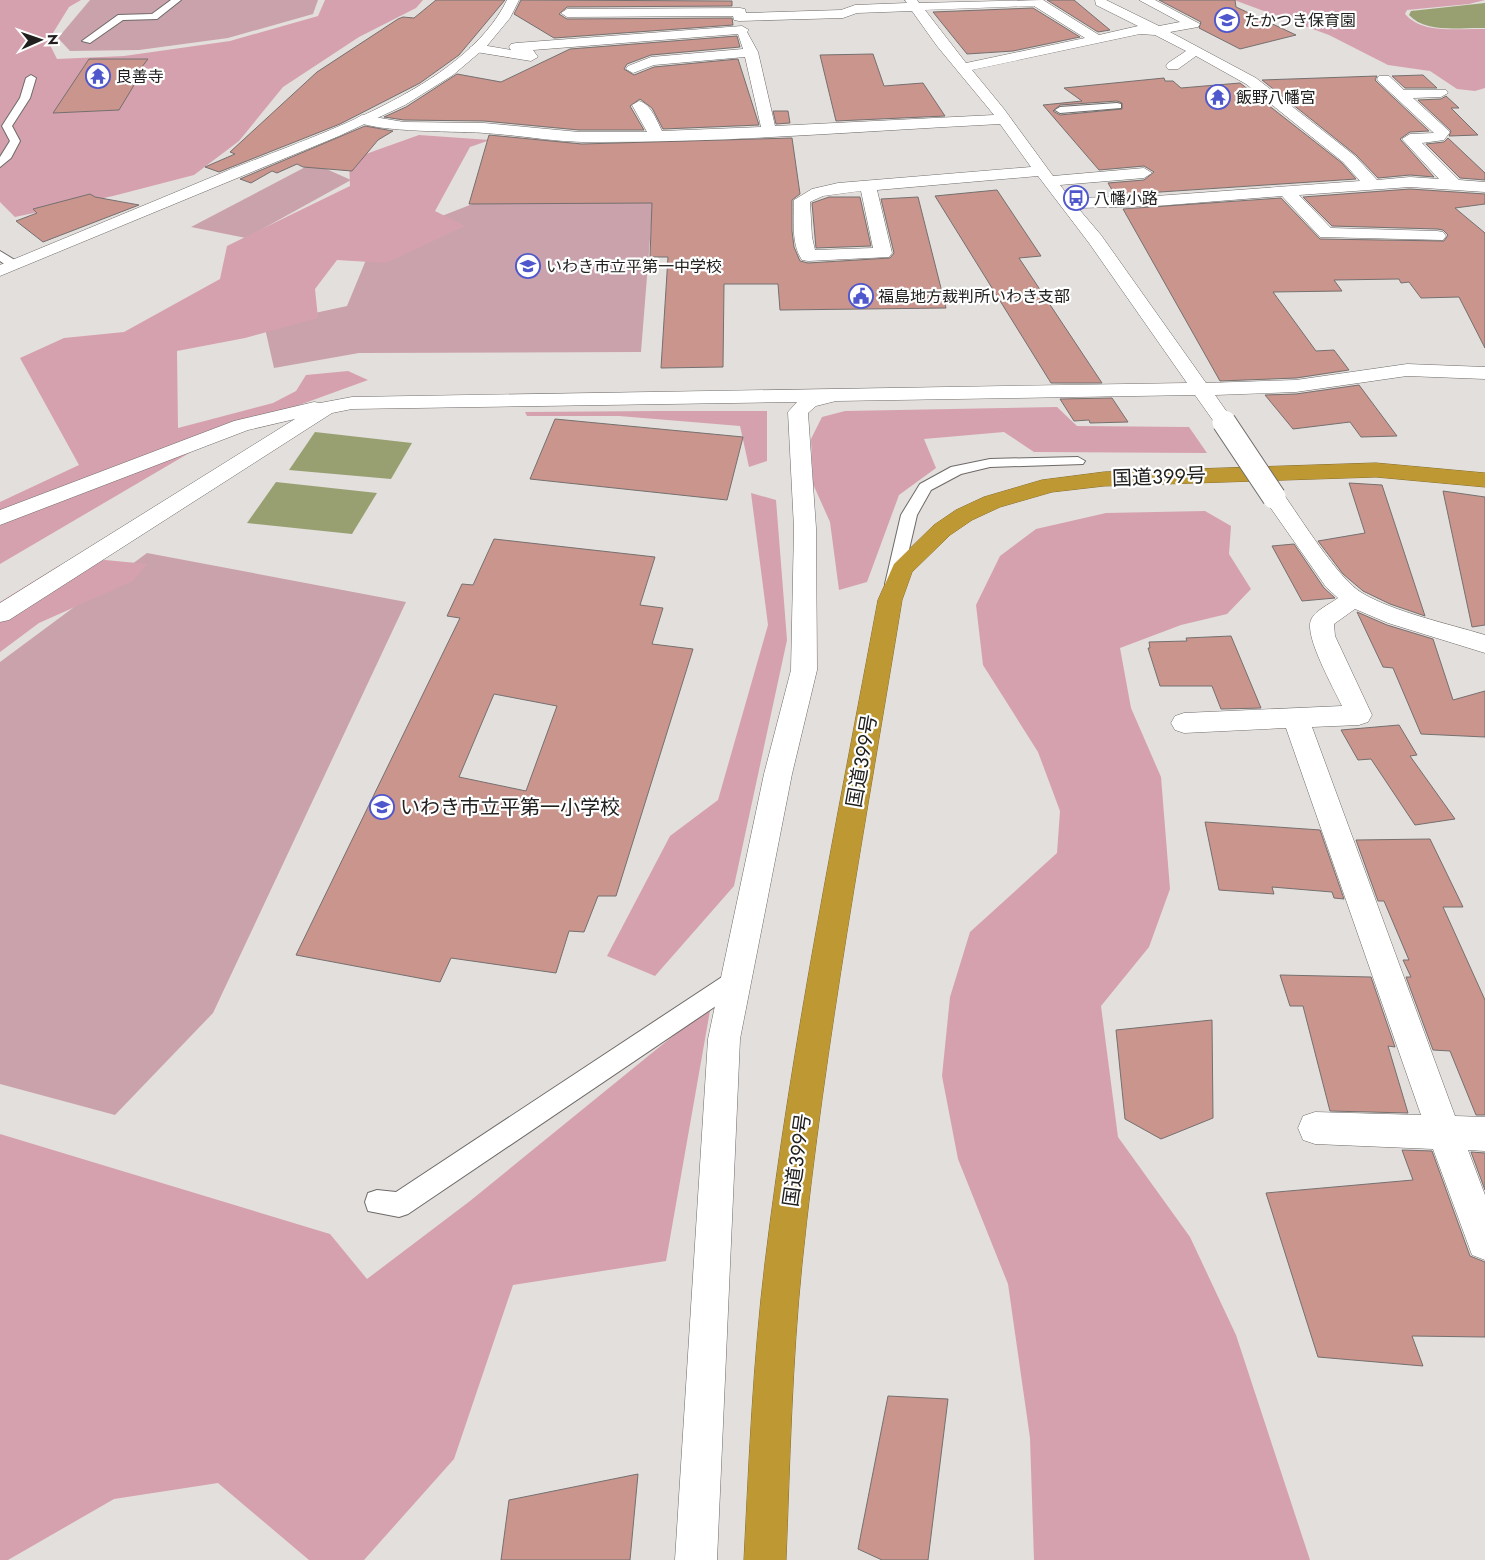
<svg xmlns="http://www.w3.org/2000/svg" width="1485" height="1560" font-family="Jost,'Noto Sans JP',sans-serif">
<rect width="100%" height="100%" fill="#e3dfdc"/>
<g fill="#caa2ac">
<path d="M90,0H318L313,14L228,38L139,50L70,51L58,38Z"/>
<path d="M313,163L351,180L246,238L191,227Z"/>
<path d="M480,201H653L641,352L359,353L274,368L264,324L347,306L373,243Z"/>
<path d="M147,553L406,602L213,1013L115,1115L0,1084V662Z"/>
</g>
<g fill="#d5a1af">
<path d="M0,0H81L69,7L48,41L57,59L124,56L230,41L318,16L325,0H423L416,8L359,37L283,87L239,141L194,175L113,196L15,217L0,202Z"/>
<path d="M1234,0H1485L1469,4L1407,10L1405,14C1423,35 1460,28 1485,29V88L1475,91L1457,89L1430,71L1388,65L1329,35Z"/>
<path d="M419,135L490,140L470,147L435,211L465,226L386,263L337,260L315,289L318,318L245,338L177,351L178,428L273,403L296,391L306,375L348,371L368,380L225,432L0,564V502L79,465L20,358L64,338L124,332L220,279L227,246L350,186L349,160Z"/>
<path d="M1057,407L1077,426L1189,427L1207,453L1034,452L1004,432L924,439L936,468L899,495L867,582L839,590L830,522L813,484L811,439L822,417L845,411Z"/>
<path d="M659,411H767V461L749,467L740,426L619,416H527L525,412Z"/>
<path d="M751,493L776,500L787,640L734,886L655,976L607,956L670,836L718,800L768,625Z"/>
<path d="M1205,511L1231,526L1229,554L1251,589L1227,614L1181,625L1120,648L1131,708L1161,777L1170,889L1149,947L1101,1006L1118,1137L1190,1237L1236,1335L1310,1560H1034L1030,1438L1008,1284L958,1159L942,1076L950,997L970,932L1057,853L1060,811L1038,752L983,665L976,605L1000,556L1036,529L1106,513Z"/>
<path d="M105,560L147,564L133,581L39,623L0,652V602L60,565Z"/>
<path d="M711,1005L666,1261L513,1285L454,1459L364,1560H309L218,1483L114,1499L8,1560H0V1134L330,1234L367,1279L470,1201Z"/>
</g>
<g fill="#98a072">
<path d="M1485,3V28C1462,27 1426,34 1409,15L1411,11Z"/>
<path d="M315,432L412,443L391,479L289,470Z"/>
<path d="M276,482L377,493L352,534L247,523Z"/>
</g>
<g fill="#c9958c" stroke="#757070" fill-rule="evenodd">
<path d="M436,0H505L459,55L420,83L340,124L219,172L205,167L235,154L230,152L317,72L398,19L403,17L414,18Z"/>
<path d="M521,0L732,1V6L567,7L559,14L567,19L732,18L733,25L554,38L514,14Z"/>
<path d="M1047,0H1074L1110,30L1098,32Z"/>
<path d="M1159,0H1235L1236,7L1296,35L1240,49L1199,28L1201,22Z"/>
<path d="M1033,8L1080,37L1013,51L967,54L933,12Z"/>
<path d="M737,36L740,47L651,55L627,64L624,69L634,75L654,67L738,59L759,125L663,129L652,108L640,99L630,106L644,130H579L484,121L404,120L384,117L406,107L457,74L501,82L570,49Z"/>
<path d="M873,54L884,86L923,83L945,116L836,121L820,55Z"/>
<path d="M89,59H148L138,72H142L119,110L53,113Z"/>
<path d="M1423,75L1437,88H1405L1392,76Z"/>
<path d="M1377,76L1375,80L1378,83L1429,131L1410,132L1400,139L1434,177L1410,175L1378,178L1356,155L1262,80Z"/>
<path d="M1164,78L1165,81H1173L1181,88L1240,83L1342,163L1356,179L1115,195L1108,183L1144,180L1154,172L1144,166L1099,170L1043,105L1082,101L1064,88ZM1117,101L1122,103V109L1060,115L1053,111L1060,105Z"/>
<path d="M1446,96L1459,108H1451L1478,135L1449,136L1451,131L1418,100L1441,99Z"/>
<path d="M773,111H788L790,123L776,124Z"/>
<path d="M365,126L393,131L378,140L352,171L303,167L297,164L277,173L272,171L251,183L240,179Z"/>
<path d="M489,135L582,144L792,138L800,194L792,200V231L794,247L800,261L808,263L890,258L894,253L881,199L918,197L946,308L780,310L778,284H724L723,367L661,368L668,257H650L652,203L469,204Z"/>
<path d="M1448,138L1485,173V180L1460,178L1426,144L1444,142Z"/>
<path d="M1410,189L1485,194V204L1455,208L1485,233V348L1459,297L1421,298L1409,282L1401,283L1399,279L1334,280L1342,291L1273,292L1316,351L1334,350L1349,370L1296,378L1220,381L1123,209L1281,198L1320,239L1444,241L1448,235L1443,230L1437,229L1332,226L1303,197Z"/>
<path d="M997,190L1041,256L1019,258L1102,383H1051L935,196Z"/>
<path d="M90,194L95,197L139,205L43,242L16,221L37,213L33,209Z"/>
<path d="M829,197H860L871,246L816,248L812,203Z"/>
<path d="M1359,385L1397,436L1361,437L1350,422L1293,429L1265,395L1296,394Z"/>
<path d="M1112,398L1128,422L1090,423L1089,420L1074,421L1060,399Z"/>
<path d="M555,419L743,437L727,500L530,479Z"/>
<path d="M1349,483L1382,485L1425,616L1390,604L1363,591L1343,574L1318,541L1365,533Z"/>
<path d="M1443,491L1485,497V625L1472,627Z"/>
<path d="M494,539L655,557L640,605L663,608L652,644L693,649L616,896H598L584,932L569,931L556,973L451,958L440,982L296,955L460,618L447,616L462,584L473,585ZM494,694L557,706L526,791L459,777Z"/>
<path d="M1294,544L1324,588L1335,598L1302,601L1272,546Z"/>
<path d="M1357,612L1387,625L1433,639L1453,700L1485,691V737L1421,734L1393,668L1383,667Z"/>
<path d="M1231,636L1261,708L1221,709L1212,686H1160L1148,648H1150L1149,642L1187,641L1186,638Z"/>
<path d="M1399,725L1417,755L1410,756L1455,819L1415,825L1371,759L1358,760L1341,730Z"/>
<path d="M1205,822L1320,830L1344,899L1334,898L1332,892L1272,887L1274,894L1219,890Z"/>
<path d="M1430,839L1463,907H1443L1485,1000V1115H1476L1450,1051L1433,1050L1406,977H1411L1403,960H1409L1384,901H1378L1356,840Z"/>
<path d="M1280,975L1371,977L1395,1047L1388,1046L1408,1113L1330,1111L1303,1006H1290Z"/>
<path d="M1212,1020L1213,1118L1161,1139L1125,1119L1116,1030Z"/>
<path d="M1402,1150L1432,1151L1470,1256L1485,1262V1337L1412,1336L1423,1366L1318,1357L1266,1193L1413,1180Z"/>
<path d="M1471,1152L1485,1153V1190Z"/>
<path d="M888,1396L948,1399L928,1560H882L858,1549Z"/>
<path d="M638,1474L630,1560H501L509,1500Z"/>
</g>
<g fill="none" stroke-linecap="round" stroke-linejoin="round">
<defs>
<g id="lane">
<path d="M171,0H181L157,19L123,20L90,43L82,41L118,15L152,14Z"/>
<path d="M31,75L36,78L30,98L12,126L20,141L11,158L0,167V157L10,141L2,126L20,98L26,78Z"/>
<path d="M1117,103L1121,104V108L1060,113L1055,110L1060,107Z"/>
<path d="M0,251L18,262L20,265L18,268H10L0,261Z"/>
<path d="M1078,457L1085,461L1083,464L990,467L961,474L931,490L917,515L901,584L899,588H887L885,584L901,515L920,484L951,467L990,459Z"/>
<path d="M736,971L744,973L747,980L744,987L408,1214L399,1217L368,1211L365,1202L368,1193L377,1190L396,1192L728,973Z"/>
</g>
<g id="street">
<path d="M905,0H917L919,3L1043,0L1099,35L1138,26L1096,5L1095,0H1106L1159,26L1180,22L1139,0H1155L1200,24L1198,27L1170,32L1256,78L1355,156L1377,180L1410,177L1439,179L1402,139L1410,134L1434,133L1379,82L1377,79L1379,76H1389L1404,90H1446L1448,93L1441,97L1413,98L1450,132L1444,140L1422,143L1459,180L1485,182V192L1410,187L1299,195L1331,228L1437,231L1443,232L1446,236L1443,240L1320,237L1282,196L1156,206L1078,208L1101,235L1206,383L1296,380L1407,364L1485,367V379L1407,376L1296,392L1215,395L1234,422L1231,426L1224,428L1217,426L1195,395L836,401L816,406L808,413L816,528L817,670L792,774L740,1039L717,1560H675L708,1039L764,774L791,670L794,528L788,412L797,402L352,409L332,413L9,620L0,622V603L295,419L248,430L0,525V510L234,421L314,402L320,403L352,397L1187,383L1089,243L1038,176L877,190L892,253L889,257L808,261L802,260C791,244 794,219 794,200L812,189L838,183L1031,167L1000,124C861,131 721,143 582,142C549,141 517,135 484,133C463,131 364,133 355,119L362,115L404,122L484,123L579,132H647L632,105L639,101C651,104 657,121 662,131L761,127L745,57L654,65L633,73L626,69L628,66L651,57L743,49L738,34L533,50L538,57L531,61L476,52L469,48L476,44L511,50L509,47L511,44L516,43L742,26L749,30L747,32L758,52L775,126L994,115L937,46L912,11L857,13L843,18L739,21L734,20L733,16L567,17L561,13L567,9L740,8L745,9L746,13L841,10L855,5L907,3ZM1034,6L1085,38L966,63L925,10ZM1140,34L1155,35L1186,51L1168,63L1166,66L1168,69H1178L1196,56L1246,84L1343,162L1360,181L1156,196L1070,198L1060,185L1144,178L1152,173L1144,168L1053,176L1004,109L972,70ZM861,191L873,248L815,250L812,237L810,202L823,196Z"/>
<path d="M1274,490L1282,492C1300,517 1338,579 1362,593C1394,612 1449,624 1485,635V653L1388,623L1355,609L1334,624L1335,636L1372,715L1368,722L1359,725L1312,727L1455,1116L1485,1117V1151L1468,1150L1485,1195V1260L1472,1255L1433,1149L1315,1144L1303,1140L1298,1128L1303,1116L1315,1112L1421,1115L1286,728L1184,733L1175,730L1171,723L1175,716L1184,713L1342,706C1334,689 1304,636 1311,620C1314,611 1330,604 1338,598L1326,587L1263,497L1266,492Z"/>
</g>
<path id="secondary" d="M507,0H519L510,18L486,47L453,75L405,105L339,136L0,276V265C75,234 150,203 224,172C312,136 463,90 507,0Z"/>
<path id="highway" d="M1376,463L1485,473V487L1376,477L1104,486L1052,492L1000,507L972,520L950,535L912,572L902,600C866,821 825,1041 802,1264C792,1362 790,1461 786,1560H744C749,1461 753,1362 765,1263C792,1041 837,820 878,600L894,564L934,525L956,510L984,497L1042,480L1104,472Z"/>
</defs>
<use href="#lane" stroke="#6e6a68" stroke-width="2"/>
<use href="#street" stroke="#6e6a68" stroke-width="1"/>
<use href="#secondary" stroke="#6e6a68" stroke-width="1"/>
<use href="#highway" stroke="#876e2c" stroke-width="1"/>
<use href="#lane" fill="#fff" fill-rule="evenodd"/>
<use href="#street" fill="#fff" fill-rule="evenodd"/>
<use href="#secondary" fill="#fff" fill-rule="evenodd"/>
<use href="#highway" fill="#be9833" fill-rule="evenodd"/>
<defs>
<path id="street-bridge" d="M1224,422L1274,497"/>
</defs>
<use href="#street-bridge" stroke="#6e6a68" stroke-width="25" stroke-linecap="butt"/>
<use href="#street-bridge" stroke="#fff" stroke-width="23"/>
</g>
<defs>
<symbol id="school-ring" viewBox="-11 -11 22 22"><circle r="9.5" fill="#fff" stroke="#4f57cd" stroke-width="1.5"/><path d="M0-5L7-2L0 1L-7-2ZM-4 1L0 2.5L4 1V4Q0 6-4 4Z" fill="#4f57cd"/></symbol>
<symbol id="temple-ring" viewBox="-11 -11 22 22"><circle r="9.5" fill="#fff" stroke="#4f57cd" stroke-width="1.5"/><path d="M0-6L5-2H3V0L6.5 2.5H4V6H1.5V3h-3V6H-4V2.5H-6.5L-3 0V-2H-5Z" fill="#4f57cd"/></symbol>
<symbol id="bus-ring" viewBox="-11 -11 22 22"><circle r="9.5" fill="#fff" stroke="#4f57cd" stroke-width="1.5"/><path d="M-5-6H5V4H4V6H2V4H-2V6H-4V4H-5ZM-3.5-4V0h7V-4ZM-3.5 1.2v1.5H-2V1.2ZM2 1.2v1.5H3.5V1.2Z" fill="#4f57cd"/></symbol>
<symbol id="civic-ring" viewBox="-11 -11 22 22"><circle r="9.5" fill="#fff" stroke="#4f57cd" stroke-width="1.5"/><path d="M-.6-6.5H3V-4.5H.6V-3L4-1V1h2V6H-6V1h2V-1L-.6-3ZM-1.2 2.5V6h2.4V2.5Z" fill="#4f57cd"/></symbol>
</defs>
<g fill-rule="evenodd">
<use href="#school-ring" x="1213" y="6" width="28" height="28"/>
<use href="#temple-ring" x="84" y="62" width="28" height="28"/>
<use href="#temple-ring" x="1204" y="83" width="28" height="28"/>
<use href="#bus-ring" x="1062" y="184" width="28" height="28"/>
<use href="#school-ring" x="514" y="252" width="28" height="28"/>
<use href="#civic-ring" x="847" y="282" width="28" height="28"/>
<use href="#school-ring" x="368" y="793" width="28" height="28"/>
</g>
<g text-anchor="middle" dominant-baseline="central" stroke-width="4.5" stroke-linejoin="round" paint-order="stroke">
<g font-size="16" fill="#21201f" stroke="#fff" text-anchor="start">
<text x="1244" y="20">たかつき保育園</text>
<text x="116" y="76">良善寺</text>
<text x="1236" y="97">飯野八幡宮</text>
<text x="1094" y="198">八幡小路</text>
<text x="546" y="266">いわき市立平第一中学校</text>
<text x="878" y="296">福島地方裁判所いわき支部</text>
</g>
<g font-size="20" fill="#21201f" stroke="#fff">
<text transform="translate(1159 477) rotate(-2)">国道399号</text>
<text transform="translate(862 761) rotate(-80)">国道399号</text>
<text transform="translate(797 1160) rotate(-82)">国道399号</text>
</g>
<g font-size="20" fill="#21201f" stroke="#fff" text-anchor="start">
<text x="400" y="807">いわき市立平第一小学校</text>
</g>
</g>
<g transform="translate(40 40) rotate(88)" stroke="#ffffff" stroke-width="4" paint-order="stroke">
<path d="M0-4L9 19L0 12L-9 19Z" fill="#21201f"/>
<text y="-8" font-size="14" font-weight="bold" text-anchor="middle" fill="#21201f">N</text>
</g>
</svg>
